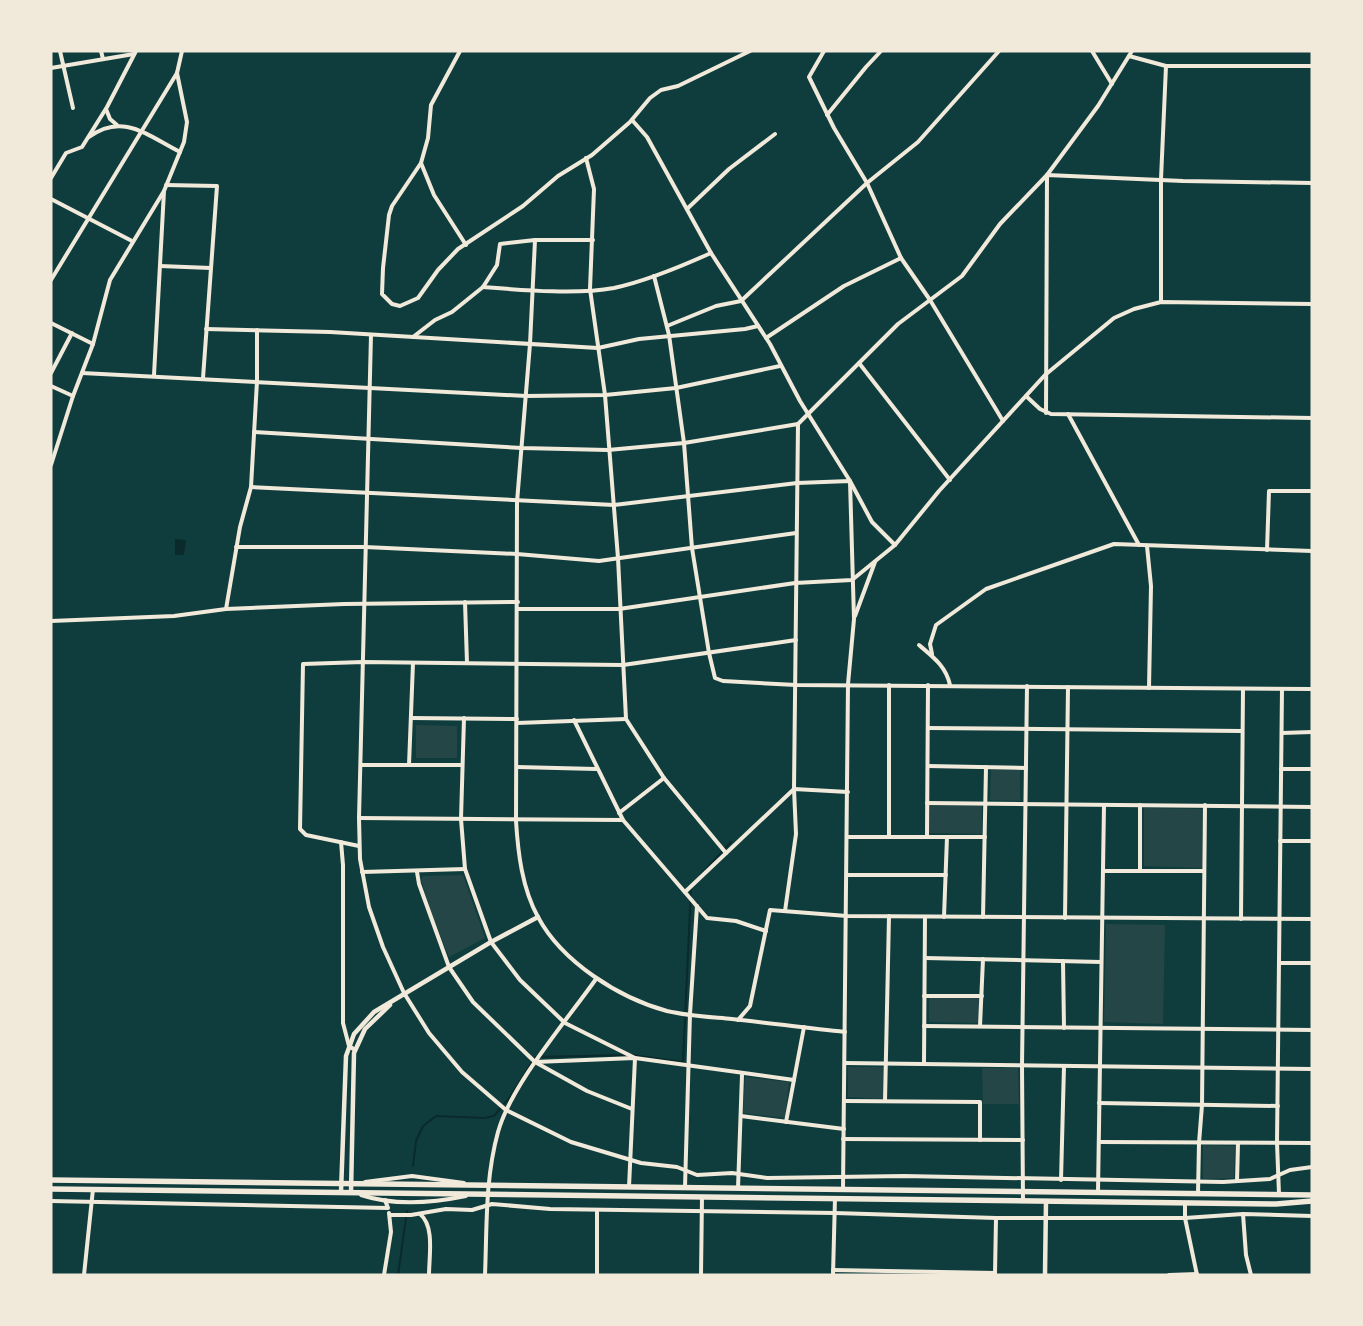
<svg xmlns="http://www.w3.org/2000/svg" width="1363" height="1326" font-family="'Nunito Sans',sans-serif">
<rect width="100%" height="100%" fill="#0f3d3e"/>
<g fill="#244646">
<path d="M416,725L457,726V758H416Z"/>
<path d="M991,770H1020V801L990,800Z"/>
<path d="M929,805L982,806V834L928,833Z"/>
<path d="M1144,808L1203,809L1202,868L1144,866Z"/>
<path d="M463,875L485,938L449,957L430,909L421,879L423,876Z"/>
<path d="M1106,924L1165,925L1163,1024L1104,1022Z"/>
<path d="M929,997L980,998L979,1023L929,1022Z"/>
<path d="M848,1067H884L883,1099L848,1097Z"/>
<path d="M982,1068H1018L1019,1104H983Z"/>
<path d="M745,1077L789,1082L785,1118L743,1113Z"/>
<path d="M1203,1145L1235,1146L1234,1178L1203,1179Z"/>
</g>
<path fill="#0a2a2b" d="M175,539L186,540L184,555H175Z"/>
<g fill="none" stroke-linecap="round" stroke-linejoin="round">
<g stroke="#0a2a2b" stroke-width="2">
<path d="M694,882L731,842"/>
<path d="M632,1055L683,1062L691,888"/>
<path d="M413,1166L416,1141L423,1126L436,1116L484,1118L494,1116L510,1097L535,1057L628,1055"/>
<path d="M398,1275L407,1211"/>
</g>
<g stroke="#f1e9da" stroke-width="4">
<path d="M60,51L73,108"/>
<path d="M101,51L103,59"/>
<path d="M460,51L431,105L428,138L421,163L392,206L389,215L383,268L382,294L392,304L400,306L418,298L438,270L458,249L523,206L558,176L592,155L630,122L650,98L661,90L678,86L750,51"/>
<path d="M824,51L809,77L834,128L867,183L901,258L930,300L1003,421"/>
<path d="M1092,51L1112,84"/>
<path d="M1129,56L1166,66H1312"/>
<path d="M51,68L134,54"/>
<path d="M106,109L110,119L117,125"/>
<path d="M827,115L866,67L881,51"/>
<path d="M632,120L647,137L711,253L770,344L800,401L850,481L872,522L895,545"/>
<path d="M89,137C123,112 148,136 180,152"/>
<path d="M586,158L594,189L590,289L605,395L618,558L626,719L664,778L726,853"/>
<path d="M421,163L434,195L466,245"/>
<path d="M51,178L66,153L82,147L107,107L136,51"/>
<path d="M166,185L217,186L203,378"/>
<path d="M51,199L132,241"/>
<path d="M688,208L729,169L775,134"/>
<path d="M535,240L530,344L517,502L516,821C518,853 522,888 538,917C562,962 619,998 667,1011C688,1016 711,1017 732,1019C769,1023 807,1028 845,1032"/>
<path d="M160,266L211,268"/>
<path d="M654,276L669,335L684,443L692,548L709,653L715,678L723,681L796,685L1312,689"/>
<path d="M51,280L177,73L182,51"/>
<path d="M483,287C521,290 576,295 614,288C647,281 680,267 711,253"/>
<path d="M1161,302V179L1166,66"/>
<path d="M51,323L93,344"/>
<path d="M667,326L716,306L741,301L867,183L918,142L999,51"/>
<path d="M206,329L330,332L598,348L639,339L745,329L758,326"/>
<path d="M371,335L359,818L360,859L369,907L383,947L404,993L429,1033L462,1072L506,1110L571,1142L641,1163L677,1167L697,1175L732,1173L767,1178L904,1176L1223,1182L1270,1179L1290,1170L1312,1167"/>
<path d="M413,337L435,320L452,312L483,287L497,265L500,244L535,240H593"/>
<path d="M766,338L844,286L901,258"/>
<path d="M859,363L950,480"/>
<path d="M51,373L72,333"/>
<path d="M82,373L526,396L605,395L676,388L780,366"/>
<path d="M154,375L164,191L184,142L187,122L177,73"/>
<path d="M51,386L73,396"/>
<path d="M1026,396L1040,409L1051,414L1312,418"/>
<path d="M1046,413L1047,175L1183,181L1312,183"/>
<path d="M1068,414L1139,545"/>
<path d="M254,432L522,448L608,450L684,443L798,424L898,324L962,276L1000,224L1047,175L1098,106L1132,51"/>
<path d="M51,465L73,396L93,344L110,280L164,191"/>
<path d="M251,487L614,505L797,483L850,481L854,619L848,684L843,1189"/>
<path d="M1147,546L1151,586L1149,688"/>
<path d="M236,547H365L517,554L599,561L796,533"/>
<path d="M1267,550L1269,491H1312"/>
<path d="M465,602L467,663"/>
<path d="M226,609L240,527L251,487L257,381V330"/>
<path d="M518,609H619L795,583L852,580L895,545L939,491L1045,375L1114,318L1134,309L1161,302L1312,304"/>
<path d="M855,616L875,562"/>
<path d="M51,621L174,616L226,609L344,604L518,602"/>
<path d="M919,645C933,657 946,666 950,685"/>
<path d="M932,654L930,644L936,625L986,589L1114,544L1312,551"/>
<path d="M411,718L517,719"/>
<path d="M464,718L461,819L465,869L491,942L520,980L565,1023L635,1058"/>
<path d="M574,720L623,820L707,918L736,921L766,931"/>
<path d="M517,723L626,719"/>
<path d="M929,728L1242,731"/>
<path d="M1282,733L1312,732"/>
<path d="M361,765H462"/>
<path d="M409,765L413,663"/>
<path d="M928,766L1026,768"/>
<path d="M517,767L596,769"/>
<path d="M1281,769H1312"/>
<path d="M927,803L1312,807"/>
<path d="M1140,805V871"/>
<path d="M619,813L664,778"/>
<path d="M359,818L623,820"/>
<path d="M847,837H985"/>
<path d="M889,837V685"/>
<path d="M927,837L928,685"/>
<path d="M1280,841H1312"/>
<path d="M341,842L343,865V1023L349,1046L355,1050"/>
<path d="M359,846L306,835L300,829L303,664L363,662L623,665L796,640"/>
<path d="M1103,871H1204"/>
<path d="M362,872L465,869"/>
<path d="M417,872L419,884L449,967L473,1002L535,1062L587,1091L632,1109"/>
<path d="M847,875H946"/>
<path d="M685,892L794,789L848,792"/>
<path d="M785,911L796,834L794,789L798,424"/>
<path d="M944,917L947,837"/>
<path d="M983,917L986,767"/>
<path d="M1065,918L1068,687"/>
<path d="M1241,919L1243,689"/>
<path d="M925,958L1101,962"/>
<path d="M1063,961L1064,1028"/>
<path d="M1279,963H1312"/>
<path d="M924,996H982"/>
<path d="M738,1020L750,1006L770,910L847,916L1312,919"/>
<path d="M924,1026L1312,1030"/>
<path d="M980,1026L983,959"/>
<path d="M535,1062L635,1058L794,1080"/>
<path d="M845,1063L1312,1069"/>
<path d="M924,1063L925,917"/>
<path d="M845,1101L980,1102V1140"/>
<path d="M885,1101L889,916"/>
<path d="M1099,1103L1278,1106"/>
<path d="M741,1116L844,1129"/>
<path d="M786,1122L804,1027"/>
<path d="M843,1139L1023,1140"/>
<path d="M1099,1142L1312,1143"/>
<path d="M1061,1180L1064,1066"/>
<path d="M1237,1181L1238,1143"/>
<path d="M365,1182L412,1176L464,1183"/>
<path d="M629,1187L635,1058"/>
<path d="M685,1187L690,1014L697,906"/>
<path d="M738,1188L742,1075"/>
<path d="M1098,1192L1104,805"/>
<path d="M1198,1193L1199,1143L1202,1105L1205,805"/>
<path d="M1279,1194L1277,1143L1282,689"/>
<path d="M361,1195C394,1206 432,1203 466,1196"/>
<path d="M51,1201L388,1208L385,1200"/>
<path d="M1023,1201L1022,1066L1027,686"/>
<path d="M1185,1203V1218L1197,1275"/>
<path d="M420,1214C435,1226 429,1257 429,1275"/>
<path d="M1243,1214L1246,1255L1251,1275"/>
<path d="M390,1215H411L446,1209L472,1210L492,1204L550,1209L835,1213L996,1218H1185L1243,1214L1312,1216"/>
<path d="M833,1270L995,1273"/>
<path d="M995,1274L996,1218"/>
<path d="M84,1275L93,1189"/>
<path d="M384,1275L391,1232L389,1213"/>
<path d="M485,1275C487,1226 485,1179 498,1132C511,1085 567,1020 596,979"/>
<path d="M597,1275V1210"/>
<path d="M701,1275L702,1197"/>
<path d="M833,1275L835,1198"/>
<path d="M1169,1275L1197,1274"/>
</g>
<g stroke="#f1e9da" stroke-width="4.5">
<path d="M341,1192L346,1056L354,1034L374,1012L491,942L538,917"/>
<path d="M351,1192L354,1053L365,1029L390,1005"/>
<path d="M1045,1275L1046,1201"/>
</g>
<g stroke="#f1e9da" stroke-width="5.5">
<path d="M51,1180L1312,1195"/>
<path d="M51,1189L1276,1204L1312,1201"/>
</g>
</g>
<rect width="1363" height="1326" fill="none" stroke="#f1e9da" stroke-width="105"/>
</svg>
